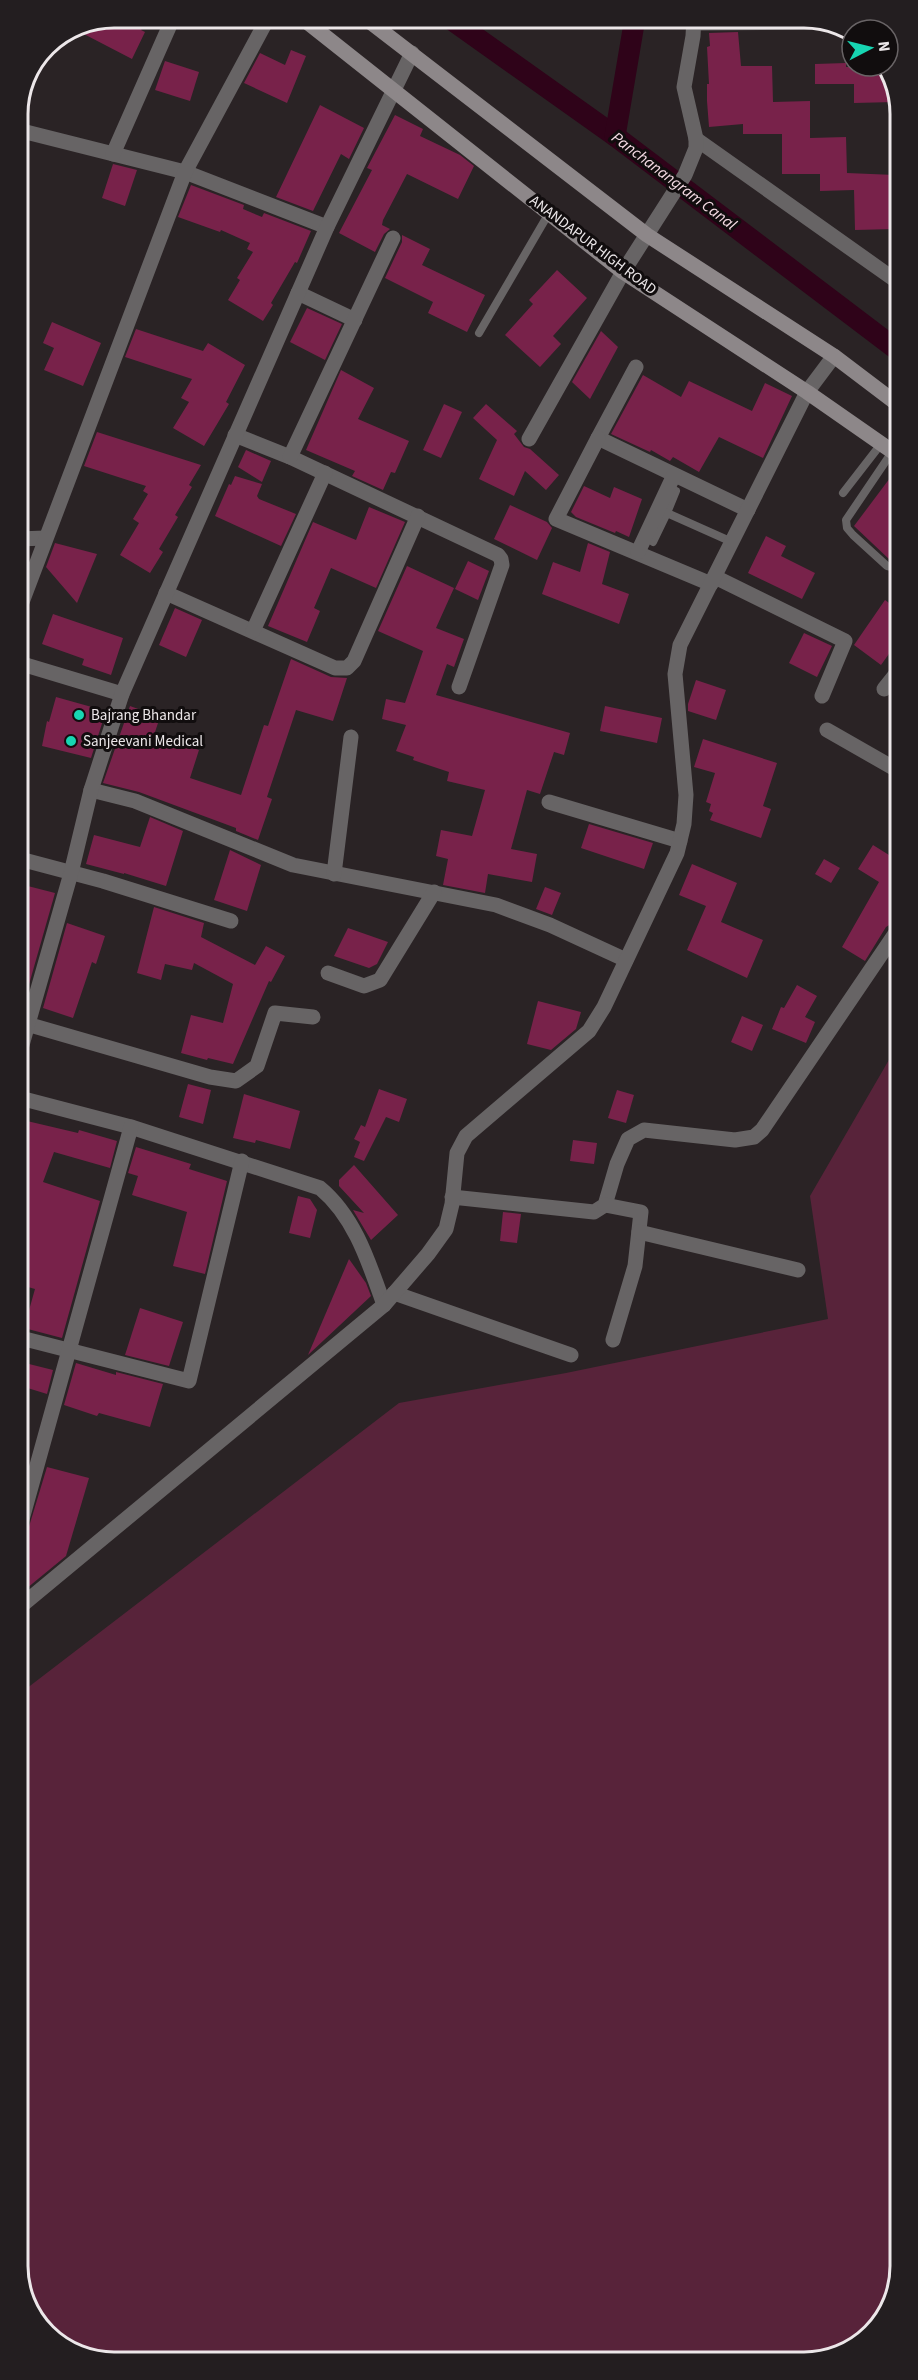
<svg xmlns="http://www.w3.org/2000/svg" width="918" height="2380" font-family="'Source Sans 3',sans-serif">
<rect width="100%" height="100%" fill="#2a2325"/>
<path fill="#58233a" d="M897,1046L900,2266L880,2324L834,2357L108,2362L56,2342L23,2296L22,1692L399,1403L566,1373L828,1319L810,1196Z"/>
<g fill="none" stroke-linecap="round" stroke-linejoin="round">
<g stroke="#2f0319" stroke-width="21">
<path d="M449,18L615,136L896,349"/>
<path d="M615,136L635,18"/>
</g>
</g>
<g fill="#78224a">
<path d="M117,18H150L141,30L145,32L132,59L80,32Z"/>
<path d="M738,32L741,66H772L773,102L810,101V138L846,137L847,173L895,175V229L855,230L854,190L820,191V174H782V134H743V124L709,127L707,101V84H709L707,47L710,46L709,33Z"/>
<path d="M291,50L306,56L287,103L244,83L260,53L285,65Z"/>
<path d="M165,61L199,72L190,101L155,90Z"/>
<path d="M846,63V67H883L895,84V102L854,103V84H815V64Z"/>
<path d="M320,105L364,128L349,159L341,154L313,211L276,197Z"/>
<path d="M395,115L423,129L420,136L460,155L474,166L458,199L407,174L383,220L382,225L390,229L384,234L375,252L339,233L372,170L367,168Z"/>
<path d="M113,164L137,170L125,206L102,198Z"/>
<path d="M191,185L244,205L243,209L262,217L264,213L311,231L297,263L295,262L271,303L273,305L263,321L228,300L240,280L237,278L253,252L247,249L250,243L221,230L220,232L178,217Z"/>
<path d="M402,235L430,249L422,265L485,295L467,332L428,313L433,302L385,278L402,242Z"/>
<path d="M557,270L587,298L553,336L561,344L540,367L505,335L533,304L529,300Z"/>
<path d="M307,308L342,324L325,360L290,342Z"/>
<path d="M52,322L101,343L83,386L44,370L54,348L43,343Z"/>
<path d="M136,329L203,351L208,343L245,365L226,402L229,404L204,446L173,428L189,402L181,398L192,379L125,357Z"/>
<path d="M601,331L618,347L590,399L572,382Z"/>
<path d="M341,370L374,388L358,419L409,441L395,473L391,472L383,490L352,476L355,471L306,450Z"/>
<path d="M643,375L681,397L689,381L752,411L765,383L792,396L763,458L719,437L699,472L673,457L670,461L651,450L650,452L611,434Z"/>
<path d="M444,404L462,412L441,458L423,450Z"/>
<path d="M486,404L517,431L514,434L524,447L530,449L559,475L546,490L525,471L514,496L479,479L497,440L473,418Z"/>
<path d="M97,432L201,465L189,485L192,487L175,515L178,517L159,549L163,552L150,573L120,555L139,523L133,519L148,494L143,491L146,486L84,466Z"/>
<path d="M246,450L271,461L262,482L238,467Z"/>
<path d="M896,470V561L890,560L854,526Z"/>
<path d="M235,476L262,484L257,496L259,499L296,514L281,546L215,516L229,484L231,485Z"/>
<path d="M584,486L610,498L614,487L642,499L629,537L616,531L615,533L576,517L571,512Z"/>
<path d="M510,505L547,522L552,528L537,560L494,539Z"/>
<path d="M369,507L405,522L376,588L331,568L314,608L320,611L307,642L268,626L313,522L356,540Z"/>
<path d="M766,536L786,546L781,556L815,573L802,599L748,573Z"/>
<path d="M55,543L97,554L77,603L46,567Z"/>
<path d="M588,543L610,552L602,584L629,594L619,624L542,594L553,562L580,572Z"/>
<path d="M468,561L489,571L478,600L455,589Z"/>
<path d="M407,566L454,588L436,628L464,639L454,667L447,664L436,695L570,733L564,755L554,752L540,794L527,790L511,849L537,854L532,882L488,874L485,893L443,885L448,859L436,856L441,830L472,836L485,790L447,781L449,772L413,760L414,757L396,751L406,725L382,719L386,699L405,703L423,651L378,631Z"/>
<path d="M885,600L896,608V644L881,665L854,645Z"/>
<path d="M175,608L202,620L186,657L159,645Z"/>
<path d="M53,614L123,638L111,675L82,665L84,659L42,644Z"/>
<path d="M804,633L832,646L817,677L789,663Z"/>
<path d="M291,659L331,677L347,678L333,721L296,710L267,797L272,799L258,840L236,831V828L139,792L103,783L130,706L160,717L154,735L199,750L190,778L241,795L264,725L268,726Z"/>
<path d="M696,680L726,690L716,720L688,711V704Z"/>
<path d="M56,697L106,711L91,758L42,746L47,721L49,722Z"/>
<path d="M605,706L662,718L657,743L600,731Z"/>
<path d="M703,739L777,763L763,806L771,809L761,838L710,820L713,813L709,811L711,804L706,802L715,773L694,767Z"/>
<path d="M150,817L183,831L166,886L124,873V874L86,864L94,835L140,847Z"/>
<path d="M589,824L653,843L644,869L581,848Z"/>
<path d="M873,845L897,860V920L886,927L865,961L842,947L879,882L858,869Z"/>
<path d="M230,850L261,865L247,911L214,900Z"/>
<path d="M824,859L840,868L831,883L815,874Z"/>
<path d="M692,864L737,883L721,922L763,940L747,978L687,950L706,906L679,895Z"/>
<path d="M20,884L55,893L24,1002L20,1000Z"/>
<path d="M545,887L561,893L552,915L536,909Z"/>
<path d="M154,907L204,923L201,937L255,965L266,946L285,956L271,982L269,981L233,1064L208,1058L207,1060L181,1053L191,1015L223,1023L233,984L194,963L192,970L165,964L161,980L137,973Z"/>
<path d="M67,923L105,936L96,964L92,962L73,1018L43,1008Z"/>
<path d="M348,928L388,942L377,964L369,968L334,956Z"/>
<path d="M797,985L817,996L805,1017L815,1022L806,1043L772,1029L781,1007L784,1008Z"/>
<path d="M538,1001L581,1012L576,1029L551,1050L527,1044Z"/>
<path d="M742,1016L763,1025L752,1051L731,1042Z"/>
<path d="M188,1084L211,1090L203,1124L179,1117Z"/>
<path d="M379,1089L407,1099L399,1122L386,1117L364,1161L354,1157L360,1142L354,1139L361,1125L365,1127Z"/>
<path d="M617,1090L634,1095L626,1123L608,1118Z"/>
<path d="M244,1094L300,1111L290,1149L256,1140L255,1143L233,1138Z"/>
<path d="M27,1121L78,1133L79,1130L117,1141L110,1168L54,1152L43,1182L100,1201L62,1338L24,1328L35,1289L21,1285L20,1149Z"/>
<path d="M573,1140L597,1143L594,1164L570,1161Z"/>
<path d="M136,1147L191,1164L189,1169L227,1181L205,1274L173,1266L187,1212L132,1195L138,1176L128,1173Z"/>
<path d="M354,1165L398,1215L371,1240L353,1210L364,1213L339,1186V1180Z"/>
<path d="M298,1196L310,1199L317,1210L310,1238L289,1233Z"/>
<path d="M503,1212L521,1214L517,1243L500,1241Z"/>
<path d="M349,1259L366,1283L371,1296L308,1355Z"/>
<path d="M140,1308L183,1322L169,1366L125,1355Z"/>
<path d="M21,1362L53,1370L47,1394L21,1386Z"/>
<path d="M76,1363L116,1375V1372L163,1384L150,1427L99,1413L97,1416L64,1405Z"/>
<path d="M47,1467L89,1478L66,1556L21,1593V1553Z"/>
</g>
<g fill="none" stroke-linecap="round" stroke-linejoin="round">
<g stroke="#676465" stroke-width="8">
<path d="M479,333L549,213"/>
<path d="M892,452L846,520L847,528L853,535L887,566L896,568"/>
<path d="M676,491L667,513L732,542"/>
<path d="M843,493L881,444"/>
<path d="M653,542L667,513"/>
</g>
<g stroke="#676465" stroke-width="15">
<path d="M694,23L821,22"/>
<path d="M18,130L185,172L327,227"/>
<path d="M696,139L895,280"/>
<path d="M113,154L173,18"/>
<path d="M298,293L355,320"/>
<path d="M636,367L598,438L748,510"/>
<path d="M235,435L290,457L498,555L501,559L502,565L459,687"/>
<path d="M598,438L556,519L711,584"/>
<path d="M529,439L623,272L685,175L696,148V139L684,87L693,36L694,18"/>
<path d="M290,457L393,238"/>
<path d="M19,539L45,538"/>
<path d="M638,552L674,475"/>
<path d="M715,577L845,641L822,696"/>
<path d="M166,593L335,668H347L354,661L418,516"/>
<path d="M19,610L185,172L268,18"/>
<path d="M253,631L325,473"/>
<path d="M19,663L122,694"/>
<path d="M884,689L896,674"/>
<path d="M827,730L897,770"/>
<path d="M91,790L135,801L293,865L496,905L550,925L626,960"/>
<path d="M549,802L680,841"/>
<path d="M20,859L103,881L231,921"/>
<path d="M334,874L351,737"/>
<path d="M328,973L364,986L380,980L434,892"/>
<path d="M20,1022L210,1077L236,1081L257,1066L275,1013L313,1017"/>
<path d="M20,1052L71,873L91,790L122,694L327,227L412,53"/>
<path d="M20,1098L131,1127L320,1188C355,1217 369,1263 384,1305"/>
<path d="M452,1197L594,1212L605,1205L617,1164L628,1139L644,1130L735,1140L754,1137L762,1130L897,931"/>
<path d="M605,1205L641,1212L635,1266L613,1340"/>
<path d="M639,1232L798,1270"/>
<path d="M394,1293L571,1355"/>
<path d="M21,1338L189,1381L242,1161"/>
<path d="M21,1523L131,1127"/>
<path d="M21,1606L384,1305L428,1254L446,1229L452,1204L457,1153L466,1136L589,1031L604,1007L677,853L684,824L686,795L675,674L680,645L807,392L834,356"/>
</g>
<g stroke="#8d8789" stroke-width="15">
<path d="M302,18L623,272L807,392L896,454"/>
<path d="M365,18L647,235L834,356L896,403"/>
</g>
</g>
<g fill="#17d5b2" stroke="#110d0e" stroke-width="2">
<circle cx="79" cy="715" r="6"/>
<circle cx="71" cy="741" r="6"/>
</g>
<g text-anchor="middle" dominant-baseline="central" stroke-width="6" stroke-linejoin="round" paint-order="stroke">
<g font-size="15" fill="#ece7e9" stroke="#110d0e">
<text transform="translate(593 245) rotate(37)">ANANDAPUR HIGH ROAD</text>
</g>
<g font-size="15" fill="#ece7e9" stroke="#110d0e" text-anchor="start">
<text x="91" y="715">Bajrang Bhandar</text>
<text x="83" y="741">Sanjeevani Medical</text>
</g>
<g font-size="16" font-style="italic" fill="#f5dbe4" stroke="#110d0e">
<text transform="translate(674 181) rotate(37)">Panchanangram Canal</text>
</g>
</g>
<path d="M0 0H918V2380H0ZM114 28H804A86 86 0 0 1 890 114V2266A86 86 0 0 1 804 2352H114A86 86 0 0 1 28 2266V114A86 86 0 0 1 114 28Z" fill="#231e20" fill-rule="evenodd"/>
<path fill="none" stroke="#ece7e9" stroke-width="3" d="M114 28H804A86 86 0 0 1 890 114V2266A86 86 0 0 1 804 2352H114A86 86 0 0 1 28 2266V114A86 86 0 0 1 114 28Z"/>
<g transform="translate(870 48) rotate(83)"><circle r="28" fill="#110d0e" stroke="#696466" stroke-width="1.5"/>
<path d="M0-4.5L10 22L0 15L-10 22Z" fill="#17d5b2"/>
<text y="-9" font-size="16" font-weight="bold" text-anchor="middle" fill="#ece7e9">N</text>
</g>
</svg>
